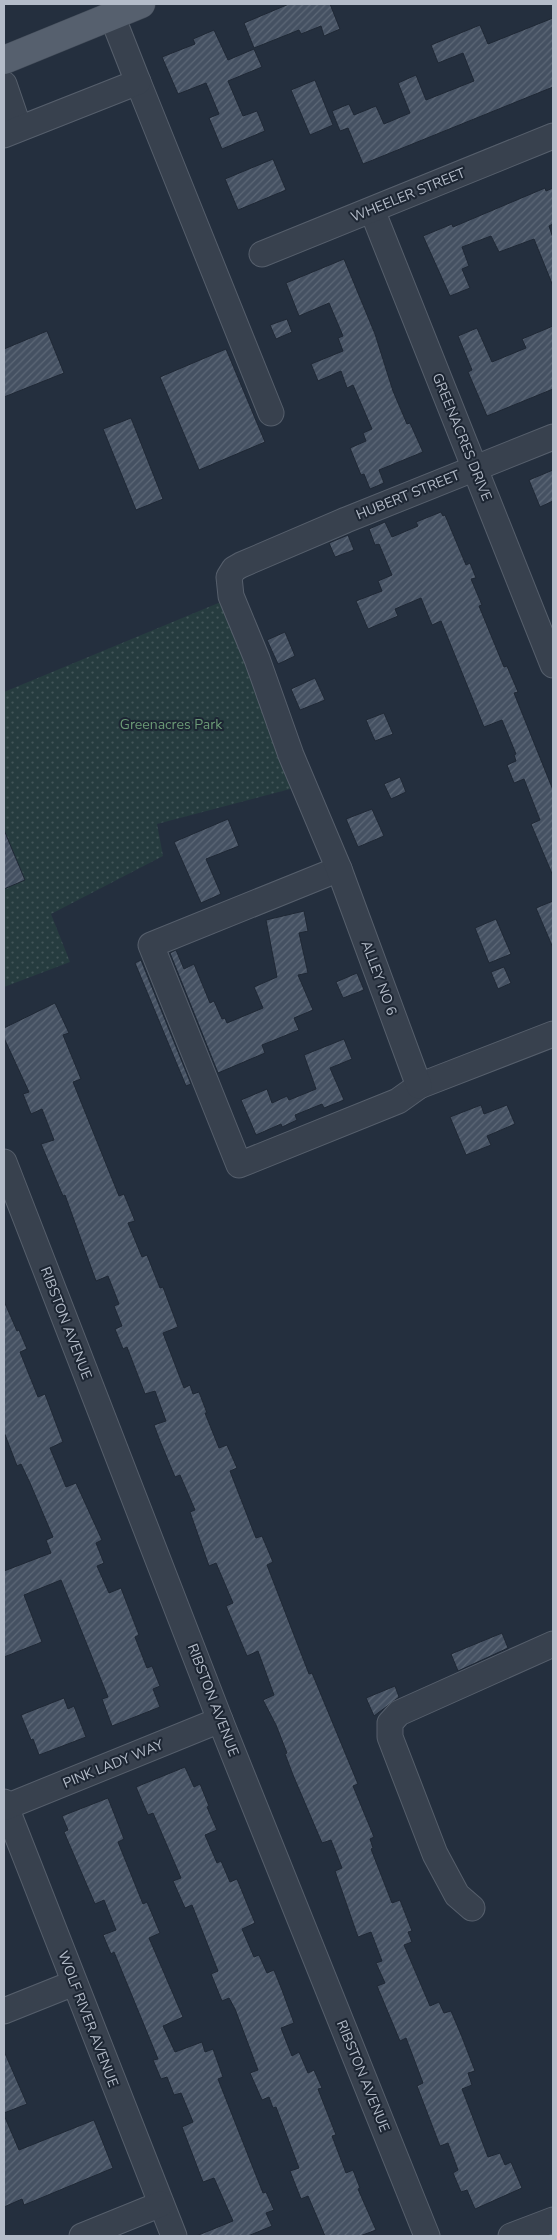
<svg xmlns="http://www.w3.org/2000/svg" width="557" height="2240" font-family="'Nunito Sans',sans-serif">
<defs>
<pattern id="green-dots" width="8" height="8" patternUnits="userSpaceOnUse" patternTransform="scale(1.25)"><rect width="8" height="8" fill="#263c3f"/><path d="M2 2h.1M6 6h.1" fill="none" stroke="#435659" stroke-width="1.8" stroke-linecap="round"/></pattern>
<pattern id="building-hatch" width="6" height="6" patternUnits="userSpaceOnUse" patternTransform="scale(1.25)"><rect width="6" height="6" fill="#455162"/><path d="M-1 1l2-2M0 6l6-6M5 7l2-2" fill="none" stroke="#5d6877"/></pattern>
</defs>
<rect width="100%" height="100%" fill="#242f3e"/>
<path fill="url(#green-dots)" d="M228,599L294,788L157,824L163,856L51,914L70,962L4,987V692Z"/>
<g fill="url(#building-hatch)" stroke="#1f2835">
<path d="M289,4H330L340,29L324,36L321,26L301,34L299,30L254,48L244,23Z"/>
<path d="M553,18V87L363,164L348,128L340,131L332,111L349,104L354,115L376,106L384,124L410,113L398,83L416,75L426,100L474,81L463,53L438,63L431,45L480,25L488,44Z"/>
<path d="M214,30L228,60L254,49L262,67L228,81L243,116L257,111L265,131L222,149L209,118L219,114L206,83L178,94L162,57L195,44L193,39Z"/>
<path d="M315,80L333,125L310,135L291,90Z"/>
<path d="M273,159L286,190L238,210L225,179Z"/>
<path d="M545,188L546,191L553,188V224L549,226L553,238V286L534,239L499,252L491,236L462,247L469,266L462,269L470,288L450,296L423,236L452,224L453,227Z"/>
<path d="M344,259L375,334L393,391L407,424L410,423L423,452L379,470L384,483L370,489L364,474L361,475L350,448L366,441L363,433L372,429L353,385L347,388L341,371L318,381L311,364L343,351L338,338L343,336L329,303L299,316L286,283Z"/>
<path d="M287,319L292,332L276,339L270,325Z"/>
<path d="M553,326V389L487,416L468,372L472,370L458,336L477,328L492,362L526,348L522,339Z"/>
<path d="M47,331L64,373L4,397V349Z"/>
<path d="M226,349L265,442L199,470L160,377Z"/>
<path d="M131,418L163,499L136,510L103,429Z"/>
<path d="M553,470V501L540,507L529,480Z"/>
<path d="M441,512L443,516L445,515L466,565L470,563L476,578L471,579L482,605L479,606L504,667L507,666L518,692L514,693L553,790V876L531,824L540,820L524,779L514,783L507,765L516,761L514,755L516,754L502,720L484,727L441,621L432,625L421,598L395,609L398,616L368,629L356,601L382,591L378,581L392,575L379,544L375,545L369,529L385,522L392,537L418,526L416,522Z"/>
<path d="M348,535L354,550L335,557L329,543Z"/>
<path d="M285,632L295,656L278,664L267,640Z"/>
<path d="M315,678L325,700L300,710L291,689Z"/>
<path d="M384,713L393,734L375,741L366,720Z"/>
<path d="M400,777L406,792L391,799L384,784Z"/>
<path d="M372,809L384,836L358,847L346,819Z"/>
<path d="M228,819L239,846L206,859L221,894L201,903L174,842Z"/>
<path d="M4,830L25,880L4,889Z"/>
<path d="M553,901V948L536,908Z"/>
<path d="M304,911L308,931L299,933L308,973L298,975L313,1010L294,1018L299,1030L262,1045L265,1053L218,1073L170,953L176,950L184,969L194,964L210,1003L214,1001L222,1019L225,1018L227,1023L263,1008L254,987L277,977L266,920Z"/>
<path d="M496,919L511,954L489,963L475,928Z"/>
<path d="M141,960L191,1084L186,1086L135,963Z"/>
<path d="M504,967L511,983L498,989L491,972Z"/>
<path d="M357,973L364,990L343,998L336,982Z"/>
<path d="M55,1003L69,1033L63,1035L81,1079L73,1082L119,1196L124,1194L135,1221L128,1223L142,1257L147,1255L160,1288L163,1287L178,1327L163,1333L184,1388L190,1385L193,1394L199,1392L207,1413H205L219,1448L227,1445L237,1468L230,1471L256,1538L262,1536L273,1562L267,1565L309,1674L312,1673L358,1784L353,1786L374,1837L370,1839L373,1848L371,1849L392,1903L400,1900L412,1931L408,1932L412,1942L404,1945L430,2006L439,2002L444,2013L451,2011L462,2037L475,2071L468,2073L472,2085L462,2089L488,2157L500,2153L505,2165L511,2162L522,2188L475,2209L467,2190L461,2192L453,2173L458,2170L448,2143L440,2146L417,2086L423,2083L406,2038L400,2041L377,1986L385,1983L376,1963L382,1961L371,1932L358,1937L335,1871L342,1868L331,1840L322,1843L293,1775L285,1754L287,1753L276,1725L263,1700L274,1695L258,1651L247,1656L226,1606L233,1603L216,1563L209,1566L190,1512L195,1510L180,1475L175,1477L160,1441L154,1425L166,1421L155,1391L145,1394L127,1347L123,1349L115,1329L122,1326L114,1306L119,1304L108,1276L96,1281L65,1195L63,1196L49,1163L41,1144L54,1140L42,1109L31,1114L23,1094L29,1092L4,1038V1028Z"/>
<path d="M344,1039L352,1059L330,1068L344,1100L324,1108L322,1104L295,1115L297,1120L282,1127L281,1124L256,1135L241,1100L267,1089L272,1103L287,1096L289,1100L316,1089L304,1055Z"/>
<path d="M481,1105L484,1114L507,1105L515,1124L487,1136L491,1145L466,1155L450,1117Z"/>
<path d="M4,1301L17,1331L19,1330L27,1349L20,1352L38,1397L45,1394L63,1442L50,1448L66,1487L76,1483L102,1540L96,1543L104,1563L97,1566L109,1593L121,1588L139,1635L135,1637L147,1668L152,1666L160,1686L153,1689L160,1707L112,1726L102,1699L108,1697L61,1580L24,1595L42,1642L4,1657V1571L51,1553L46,1540L53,1537L30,1483L21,1464L17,1466L4,1432Z"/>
<path d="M502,1633L508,1648L458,1671L451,1654Z"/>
<path d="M395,1686L399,1697L374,1716L366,1698Z"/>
<path d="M64,1698L68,1709L74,1706L86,1737L39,1755L33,1739L31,1740L21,1715Z"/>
<path d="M185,1767L194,1787L200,1784L209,1806L207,1807L217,1830L205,1835L217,1863L221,1861L230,1882L237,1879L255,1923L242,1929L254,1957L259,1955L267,1973L274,1970L282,1990L294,2023L281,2028L292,2056L299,2052L308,2073L314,2070L322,2088L318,2089L336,2135L332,2136L346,2173L353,2170L360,2188L358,2189L376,2230L360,2236H325L308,2196L301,2199L290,2171L299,2168L276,2107L273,2108L269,2097L262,2100L250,2073L258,2070L235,2009L229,1998L222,2001L211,1974L218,1971L192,1905L185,1908L173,1881L181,1878L153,1813L148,1815L136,1787Z"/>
<path d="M108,1798L124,1839L118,1842L143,1904L147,1902L160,1933L149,1938L183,2017L163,2026L175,2052L202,2042L205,2052L213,2049L223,2077L218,2079L263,2193L266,2192L274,2210L266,2213L272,2226L248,2236H196L233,2221L214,2178L203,2182L182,2127L193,2122L181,2093L174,2095L167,2077L161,2079L153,2060L158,2059L114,1952L111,1954L103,1935L116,1930L104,1900L95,1904L64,1832L68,1830L62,1816Z"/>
<path d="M4,2051L27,2104L4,2113Z"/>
<path d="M4,2115L19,2150L94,2120L113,2168L24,2205L22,2199L4,2207Z"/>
</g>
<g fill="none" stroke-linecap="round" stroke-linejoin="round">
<defs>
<g id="minor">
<path d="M138,82L271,413"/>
<path d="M4,84L19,128"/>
<path d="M4,135L138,82L112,16"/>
<path d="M372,210L553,665"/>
<path d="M262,254L553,136"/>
<path d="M339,869L151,945L239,1165L398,1101L419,1086L553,1034"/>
<path d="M419,1086L339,869L291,755L257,659L231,596L229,577L234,569L241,565L346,520L553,437"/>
<path d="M4,1162L220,1720L427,2236"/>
<path d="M4,1802L174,2236"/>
<path d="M6,1807L220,1720"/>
<path d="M472,1908L457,1895L435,1854L390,1737V1723L399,1713L553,1644"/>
<path d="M4,2011L74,1983"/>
<path d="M82,2236L161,2204"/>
<path d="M511,2236L553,2220"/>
</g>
<path id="major" d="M4,60L141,4"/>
</defs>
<use href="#minor" stroke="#565f6c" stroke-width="27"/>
<use href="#major" stroke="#414a57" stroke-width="29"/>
<use href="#minor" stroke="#38414e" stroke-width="25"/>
<use href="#major" stroke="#56606e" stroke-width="28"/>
</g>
<g text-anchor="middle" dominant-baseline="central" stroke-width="4" stroke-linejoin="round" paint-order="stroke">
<g font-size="14" fill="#b4bcc9" stroke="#1d2633">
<text transform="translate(408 195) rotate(-22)">WHEELER STREET</text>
<text transform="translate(462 437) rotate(68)">GREENACRES DRIVE</text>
<text transform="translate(408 495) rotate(-22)">HUBERT STREET</text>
<text transform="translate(379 978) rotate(70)">ALLEY NO 6</text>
<text transform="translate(66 1323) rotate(69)">RIBSTON AVENUE</text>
<text transform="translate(213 1700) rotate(69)">RIBSTON AVENUE</text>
<text transform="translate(113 1764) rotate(-22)">PINK LADY WAY</text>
<text transform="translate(88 2019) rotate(69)">WOLF RIVER AVENUE</text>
<text transform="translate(363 2076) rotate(68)">RIBSTON AVENUE</text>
</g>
<g font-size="14" fill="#6b9a76" stroke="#1d2633">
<text x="171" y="724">Greenacres Park</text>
</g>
</g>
<rect width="557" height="2240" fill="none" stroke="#b4bcc9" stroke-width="10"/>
</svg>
